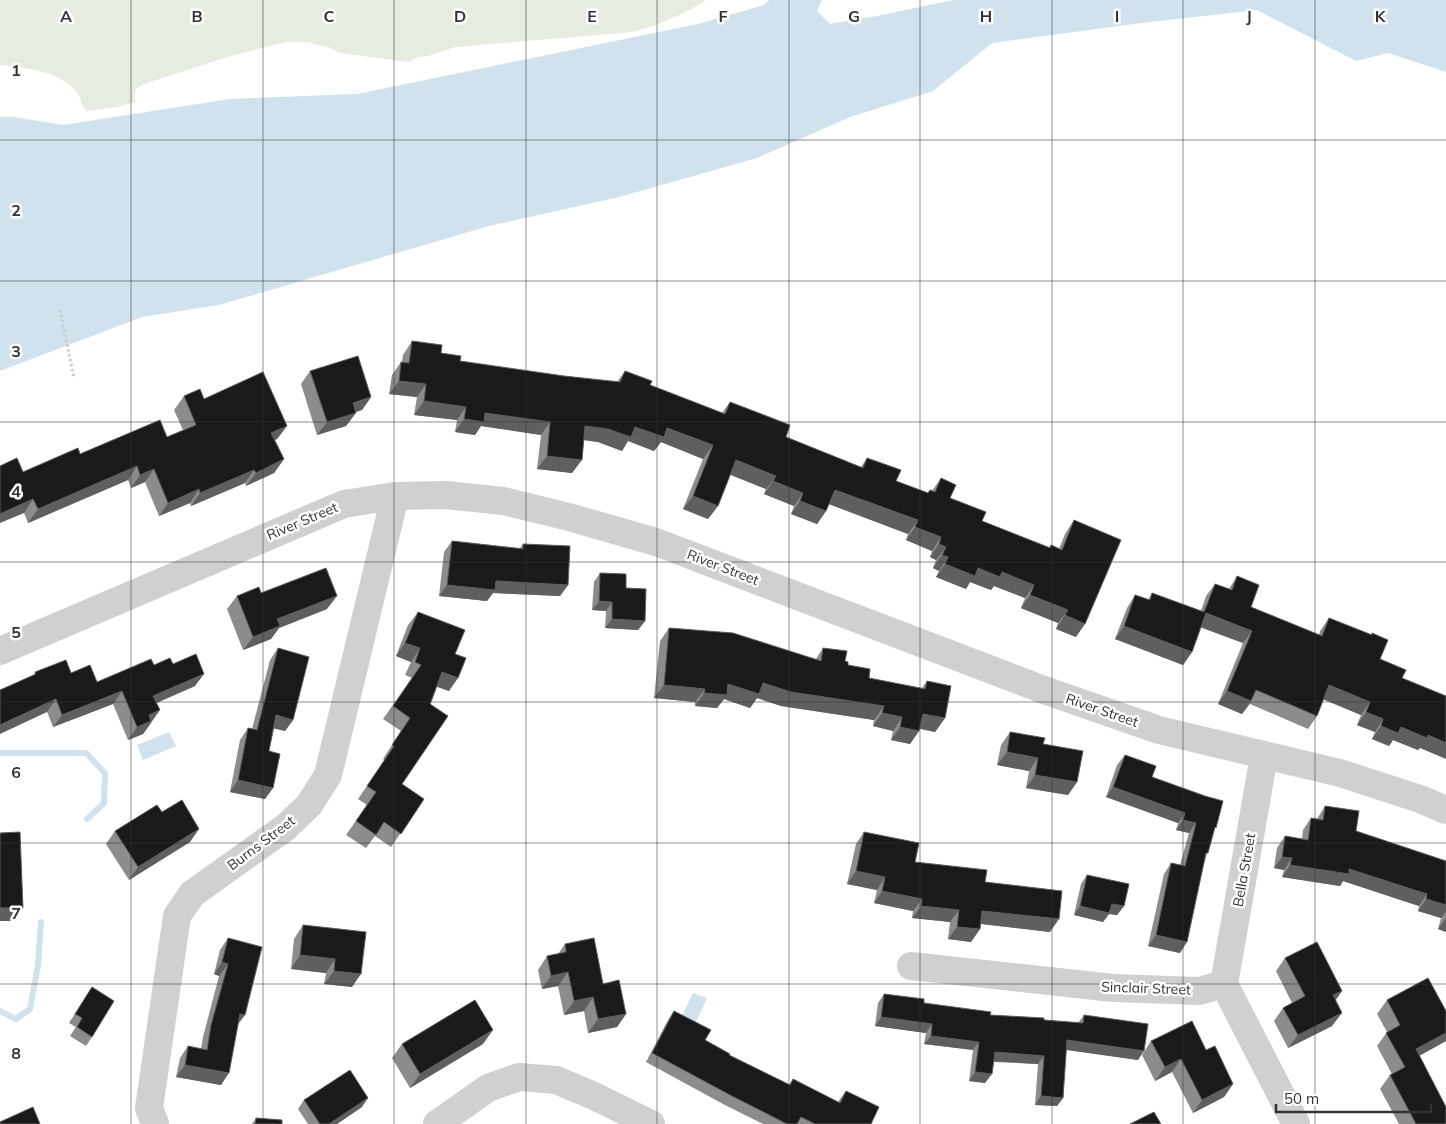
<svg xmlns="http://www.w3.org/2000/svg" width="1446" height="1124" font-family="Mulish,sans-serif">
<rect width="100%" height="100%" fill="#fff"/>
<path fill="#e6ecdf" d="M0,0H706C683,15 659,25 632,32L455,47L428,56L418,57L408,62L340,53L329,47L316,45L310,42H285L224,58L147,83C134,89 134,88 135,102L117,107L87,111C81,106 81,97 76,91C57,70 26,68 0,65Z"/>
<g fill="#cfe2ee">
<path d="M769,0H822L817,11L830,24L877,16L953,0H1446V72L1388,53L1356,61L1257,10L1141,23L992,43L933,91L850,117L757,158L619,197L489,226L219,305L142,317L0,371V117H14L63,125L230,99L357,94L698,24L764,5Z"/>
<path d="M169,732L176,746L143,760L137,745Z"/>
<path d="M693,993L707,998L693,1028L680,1020Z"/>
</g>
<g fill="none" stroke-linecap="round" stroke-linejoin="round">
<g stroke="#cfe2ee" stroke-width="6">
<path d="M0,753H86L105,773L104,803L87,819"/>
<path d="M0,1011L16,1019L30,1009L38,965L41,922"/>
</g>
<path stroke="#cdcdcd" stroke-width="3" stroke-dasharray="2.5 2.5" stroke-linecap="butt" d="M60,310L74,378"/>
<g stroke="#d0d0d0" stroke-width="28">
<path d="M0,651L344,504L395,496L446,495L503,501L569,517L656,542L1044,690L1159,730L1340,773L1420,799L1446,810"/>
<path d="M911,966L1113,988L1199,991L1224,984"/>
<path d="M1224,984L1264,756"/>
<path d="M1224,984L1296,1124"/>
<path d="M155,1124L149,1108L177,916L192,894L286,827L309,805L328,775L395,496"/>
<path d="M437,1124L488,1088L519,1077L556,1080L594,1096L651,1124"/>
</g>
</g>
<g fill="#8c8c8c">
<path d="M412,341L460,361L564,376L617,382L625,371L650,385L722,413L730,402L786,437L861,467L867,458L896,481L928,493L930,490L932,491L941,478L950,498L982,521L1049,547L1051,545L1059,549L1065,534L1074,520L1076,637L1056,629L1058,623L1021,608L1025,598L994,586L991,590L970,582L966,589L936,577L939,571L933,568L936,560L930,557L932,551L906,540L908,534L829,504L826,511L817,524L791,514L794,506L764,494L766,489L730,475L718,506L708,519L683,509L703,459L661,442L654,451L628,441L622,451L598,442L584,440L572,473L537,469L541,435L481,426L475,435L455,432L457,420L414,415L417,397L389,394L392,375L401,362H402L403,355Z"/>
<path d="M310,371L371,397L362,410L355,412L346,426L317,435L301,384Z"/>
<path d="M184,396L204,399L287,426L277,439L275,440L284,459L274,473L246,486L245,483L191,506L190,503L159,516L145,482L131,488L128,480L28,523L24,513L23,472L80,454L167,437L183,430L174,410Z"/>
<path d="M452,541L520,548L523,544L568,585L560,596L493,593L487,601L439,596L444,552Z"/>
<path d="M600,573L626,588L645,621L638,630L605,628L606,611L592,610L594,582Z"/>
<path d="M1237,576L1251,607L1319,635L1320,631L1329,618L1371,635L1372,633L1380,659L1402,678L1420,748L1418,750L1393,740L1389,746L1372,739L1375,732L1357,725L1361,715L1323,699L1317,716L1308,729L1250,704L1242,714L1218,704L1243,643L1201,627L1192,652L1183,665L1115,639L1127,608L1135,595L1148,600L1152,593L1201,611L1206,596L1215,584L1229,589Z"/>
<path d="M261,593L327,609L279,628L271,639L243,650L227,609L237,596Z"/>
<path d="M418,612L455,654L449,691L437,687L402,784L424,799L391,847L375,836L366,848L346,835L367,805L358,799L385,760L383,759L401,731L383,719L412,678L405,675L411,662L396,656L408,625Z"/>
<path d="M669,628L816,659L823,648L845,661L848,665L869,678L922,688L927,681L945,718L935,732L920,729L919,731L910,744L891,740L893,731L873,726L874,720L781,706L757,698L750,708L724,699L717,708L695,706V702L654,698L660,641Z"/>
<path d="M278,648L293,720L285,731L274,728L269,751L273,788L265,799L230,792L240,740L248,728L252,729L270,660Z"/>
<path d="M173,664L195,686L157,703L151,723L143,734L128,740L113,704L53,727L33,676L35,672L71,673L97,682L154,665Z"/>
<path d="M1010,732L1043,744L1077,782L1068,795L1026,788L1029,771L997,765L1001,745Z"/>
<path d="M1125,755L1152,777L1214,831L1206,856L1180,953L1148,946L1164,874L1171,863L1180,865L1189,833L1176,830L1178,823L1106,797L1117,765Z"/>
<path d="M1325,806L1356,831L1446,861V932L1438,929L1441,918L1418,911L1419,906L1343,881L1340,886L1282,877L1284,870L1274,868L1277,848L1285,836L1302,839L1303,830L1311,818L1317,819Z"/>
<path d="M162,812L190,842L129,880L106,844L115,831Z"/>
<path d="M864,832L915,862L985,882L1050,932L981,924L980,929L971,942L948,939L950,922L912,918L913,911L874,903L877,890L847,884L856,844Z"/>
<path d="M1087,875L1124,906L1117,915L1109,914L1103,922L1074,915L1081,884Z"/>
<path d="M303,925L366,932L352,987L324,984L326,973L291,969L294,939Z"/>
<path d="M228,938L238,1025L221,1085L176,1077L180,1058L188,1046L201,1049L203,1037L219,976L214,974L220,950Z"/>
<path d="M565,944L603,984L626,1014L617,1027L588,1033L584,1011L564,1015L558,986L542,989L538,970L547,956L558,954Z"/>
<path d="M1285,958L1342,991L1335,1000L1332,1026L1288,1048L1274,1021L1283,1008L1292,1003L1276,971Z"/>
<path d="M92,987V1037L86,1046L70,1036L76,1027L69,1023Z"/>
<path d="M884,994L924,1003L990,1015L1078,1023L1084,1015L1138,1060L1066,1050L1063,1098L1057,1106L1035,1105L1038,1064L993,1062L985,1083L969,1081L973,1050L924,1044L926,1033L875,1026L878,1003Z"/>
<path d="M1387,1000L1446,1011V1041L1419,1056L1446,1124H1399L1380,1089L1390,1075L1392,1074L1377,1046L1387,1032L1377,1014Z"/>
<path d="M674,1011L705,1040L729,1055L789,1085L793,1079L838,1102L846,1091L871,1124H763L723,1104L646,1062L668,1020Z"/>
<path d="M1151,1041L1206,1050L1233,1084L1224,1097L1193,1113L1172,1072L1155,1081L1142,1055Z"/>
<path d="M402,1044H483L410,1088L392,1058Z"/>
<path d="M304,1100L362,1107L337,1124H308L298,1109Z"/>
<path d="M256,1118L282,1124H252Z"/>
</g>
<g fill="#5f5f5f">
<path d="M399,381L426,384L417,397L389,394Z"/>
<path d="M371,397L362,410L343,416L353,403Z"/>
<path d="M424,401L466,407L457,420L414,415Z"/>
<path d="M356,413L346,426L317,435L327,422Z"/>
<path d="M485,413L550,422L541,435L481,426L475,435L455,432L464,419Z"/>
<path d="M287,426L277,439L262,446L271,433Z"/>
<path d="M585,426L667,428L713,445L703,459L661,442L654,451L628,441L622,451L598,442L576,439Z"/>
<path d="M547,456L582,460L572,473L537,469Z"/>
<path d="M284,459L274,473L246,486L256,473Z"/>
<path d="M736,460L776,476L766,489L727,473Z"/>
<path d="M137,466L128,480L28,523L38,509Z"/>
<path d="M154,469L145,482L131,488L140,475Z"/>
<path d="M254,470L245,483L191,506L200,493Z"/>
<path d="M773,481L803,493L794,506L764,494Z"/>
<path d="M199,489L190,503L159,516L168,503Z"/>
<path d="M835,490L918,520L908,534L826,503Z"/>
<path d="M693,496L718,506L708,519L683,509Z"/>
<path d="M33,499L24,513L0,523V514Z"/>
<path d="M800,501L826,511L817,524L791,514Z"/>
<path d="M915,527L941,537L932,551L906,540Z"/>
<path d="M939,544L946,547L936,560L930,557Z"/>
<path d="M942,555L948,557L939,571L933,568Z"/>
<path d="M945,564L1002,572L1034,585L1025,598L994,586L991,590L970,582L966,589L936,577Z"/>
<path d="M496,581L568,585L560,596L493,593L487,601L439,596L447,585Z"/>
<path d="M1030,595L1068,610L1058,623L1021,608Z"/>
<path d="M337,596L327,609L279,628L271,639L243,650L253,637L277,619Z"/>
<path d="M599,601L612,602L606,611L592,610Z"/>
<path d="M1206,613L1252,631L1243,643L1197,626Z"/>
<path d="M1065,615L1085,624L1076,637L1056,629Z"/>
<path d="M612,619L645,621L638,630L605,628Z"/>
<path d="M1124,626L1192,652L1183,665L1115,639Z"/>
<path d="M405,643L420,648L411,662L396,656Z"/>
<path d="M442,672L458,678L449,691L433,685Z"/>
<path d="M204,674L195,686L144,708L153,696Z"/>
<path d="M763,683L884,706L874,720L781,706L757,698L750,708L724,699L717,708L695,706L704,693L728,684Z"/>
<path d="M664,685L705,689L695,702L654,698Z"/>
<path d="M1329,685L1370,702L1361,715L1320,698Z"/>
<path d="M122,691L113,704L53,727L62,715Z"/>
<path d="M1227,691L1251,701L1242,714L1218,704Z"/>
<path d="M56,699L47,712L0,734V725Z"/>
<path d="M160,710L143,734L128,740L137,727L149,715Z"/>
<path d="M1366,712L1383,719L1375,732L1357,725Z"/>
<path d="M882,713L902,717L893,731L873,726Z"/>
<path d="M923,714L945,718L935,732L913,727Z"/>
<path d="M276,715L293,720L285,731L268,727Z"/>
<path d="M1381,726L1401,727L1428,735L1446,743V759L1420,748L1418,750L1393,740L1389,746L1372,739Z"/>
<path d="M900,727L919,731L910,744L891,740Z"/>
<path d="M1007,752L1038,758L1029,771L997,765Z"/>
<path d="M1035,775L1077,782L1068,795L1026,788Z"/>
<path d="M238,780L273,788L265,799L230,792Z"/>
<path d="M1113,787L1185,813L1178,823L1106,797Z"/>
<path d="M1183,820L1196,823L1189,833L1176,830Z"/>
<path d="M199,829L190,842L129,880L138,867Z"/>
<path d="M1282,857L1292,858L1284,870L1274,868Z"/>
<path d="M1290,865L1349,869L1427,894L1419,906L1343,881L1340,886L1282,877Z"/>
<path d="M856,871L885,877L877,890L847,884Z"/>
<path d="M882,891L922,899L913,911L874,903Z"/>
<path d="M1426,899L1446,905V912L1441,918L1418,911Z"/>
<path d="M1112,904L1124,906L1117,915L1109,914L1103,922L1074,915L1080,906Z"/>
<path d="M921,906L959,910L950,922L912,918Z"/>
<path d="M0,908H23L13,921H0Z"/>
<path d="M982,911L1059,919L1050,932L973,923Z"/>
<path d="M1446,918V932L1438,929Z"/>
<path d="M957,927L980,929L971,942L948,939Z"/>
<path d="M1156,935L1187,942L1180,953L1148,946Z"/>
<path d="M300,955L335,959L326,973L291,969Z"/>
<path d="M222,962L228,964L219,976L214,974Z"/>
<path d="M334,971L361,974L352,987L324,984Z"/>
<path d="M568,972L558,986L542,989L551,976Z"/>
<path d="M1342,991L1333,1004V995Z"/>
<path d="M593,997L584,1011L564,1015L574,1001Z"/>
<path d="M1342,1013L1332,1026L1288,1048L1298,1035Z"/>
<path d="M240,1014L245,1015L236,1027Z"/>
<path d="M626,1014L617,1027L588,1033L598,1019Z"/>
<path d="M881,1017L932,1024L926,1033L875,1026Z"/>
<path d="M493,1030L483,1044L410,1088L420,1074Z"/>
<path d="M1446,1033V1041L1406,1063L1416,1049Z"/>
<path d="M931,1036L979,1042L973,1050L924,1044Z"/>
<path d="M1067,1040L1144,1051L1138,1060L1061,1049Z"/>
<path d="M995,1052L1044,1056L1038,1064L989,1061Z"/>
<path d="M1181,1059L1172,1072L1155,1081L1165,1067Z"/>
<path d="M185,1065L229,1073L221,1085L176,1077Z"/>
<path d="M975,1072L992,1074L985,1083L969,1081Z"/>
<path d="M1233,1084L1224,1097L1193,1113L1202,1100Z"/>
<path d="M1041,1096L1063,1098L1057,1106L1035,1105Z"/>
<path d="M368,1098L362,1107L337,1124H329Z"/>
</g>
<g fill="#1a1a1a" stroke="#5f5f5f">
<path d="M412,341L442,345L441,353L461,356L460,361L564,376L620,382L625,371L652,381L650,385L725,414L730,402L790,425L786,437L863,468L867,458L901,470L896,481L928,493L930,490L935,492L941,478L956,485L950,498L986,512L982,521L1050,548L1051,545L1062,550L1074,520L1121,540L1085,624L1065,615L1068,610L1030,595L1034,585L1002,572L1000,577L978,568L975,576L945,564L948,557L942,555L946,547L939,544L941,537L915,527L918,520L835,490L826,511L800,501L803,493L773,481L776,476L736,460L718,506L693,496L713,445L667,428L664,437L635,427L631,437L608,429L585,426L582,460L547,456L550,422L485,413L484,422L464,419L466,407L424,401L426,384L399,381L401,362L409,363Z"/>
<path d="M358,356L371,397L353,403L356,413L327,422L310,371Z"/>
<path d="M263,372L287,426L271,433L284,459L256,473L254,470L200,493L199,489L168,503L154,469L140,475L137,466L38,509L33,499L0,514V466L17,458L23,472L78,448L80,454L160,420L167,437L196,425L184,396L200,389L204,399Z"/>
<path d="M452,541L523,549V544L570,546L568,585L496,581L495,590L447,585Z"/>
<path d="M326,568L337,596L277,619L280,626L253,637L237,596L259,587L261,593Z"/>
<path d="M600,573L626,574V588L646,589L645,621L612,619V602L599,601Z"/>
<path d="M1237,576L1259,585L1251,607L1322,636L1329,618L1372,635V633L1388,640L1380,659L1406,670L1402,678L1446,696V743L1428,735L1427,738L1401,727L1398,733L1381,726L1383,719L1366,712L1370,702L1329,685L1317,716L1256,690L1251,701L1227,691L1252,631L1206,613L1192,652L1124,626L1135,595L1150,600L1152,593L1204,612L1215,584L1232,590Z"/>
<path d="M418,612L465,630L455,654L466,658L458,678L442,672L430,704L448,716L402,784L424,799L401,834L384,822L376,835L356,821L376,792L367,786L394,746L392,745L410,718L393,706L421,665L415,662L420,648L405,643Z"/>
<path d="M669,628L733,633L821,661L823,648L847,651L845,661L848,662V665L870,669L869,678L925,689L927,681L951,686L945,718L923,714L919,731L900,727L902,717L882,713L884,706L791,692L763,683L759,694L728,684L727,695L704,693L705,689L664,685Z"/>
<path d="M278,648L309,657L293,720L276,715L269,751L280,754L273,788L238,780L248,728L257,730Z"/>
<path d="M196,654L204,674L153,696L160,710L149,715L151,721L137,727L122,691L62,715L56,699L0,725V690L36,674L35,672L66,660L71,673L90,665L97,682L151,659L154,665L170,658L173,664Z"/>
<path d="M1010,732L1045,738L1043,744L1083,751L1077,782L1035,775L1038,758L1007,752Z"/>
<path d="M1125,755L1156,766L1152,777L1205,796L1223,801L1216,828L1215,827L1208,853H1206L1187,942L1156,935L1171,863L1185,866L1196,823L1183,820L1185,813L1113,787Z"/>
<path d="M182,800L199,829L138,867L115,831L157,805L162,812Z"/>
<path d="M1325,806L1359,811L1356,831L1446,861V905L1426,899L1427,894L1349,869V874L1290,865L1292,858L1282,857L1285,836L1308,840L1311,818L1323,820Z"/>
<path d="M20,832L23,908H0V833Z"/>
<path d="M864,832L919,843L915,862L987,870L985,882L1062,891L1059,919L982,911L980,929L957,927L959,910L921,906L922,899L882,891L885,877L856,871Z"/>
<path d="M1087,875L1129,884L1124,906L1112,904L1109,913L1080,906Z"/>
<path d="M303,925L366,932L361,974L334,971L335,959L300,955Z"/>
<path d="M228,938L262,947L245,1015L240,1014L229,1073L185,1065L188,1046L207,1050L211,1025L228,964L222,962Z"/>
<path d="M594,938L603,984L619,980L626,1014L598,1019L593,997L574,1001L568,972L551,976L547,956L566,952L565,944Z"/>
<path d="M1317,942L1342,991L1333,995L1342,1013L1298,1035L1283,1008L1305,996L1285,958Z"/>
<path d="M1428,978L1446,1011V1033L1416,1049L1446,1107V1124H1416L1390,1075L1405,1067L1386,1033L1400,1025L1387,1000Z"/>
<path d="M92,987L114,1001L92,1037L77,1027L82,1018L75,1014Z"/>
<path d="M884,994L924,999V1003L991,1012L990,1015L1044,1018V1020L1083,1023L1084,1015L1148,1024L1144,1051L1067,1040L1063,1098L1041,1096L1044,1056L995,1052L992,1074L975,1072L979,1042L931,1036L932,1024L881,1017Z"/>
<path d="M475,1000L493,1030L420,1074L402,1044Z"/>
<path d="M674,1011L711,1030L705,1040L730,1054L729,1055L790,1085L793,1079L840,1103L846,1091L879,1107L871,1124H815L801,1117L797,1124H787L730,1095L652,1053Z"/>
<path d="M1192,1021L1206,1050L1215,1046L1233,1084L1202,1100L1181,1059L1165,1067L1151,1041Z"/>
<path d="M350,1070L368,1098L329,1124H320L304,1100Z"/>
<path d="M33,1107L40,1124H0V1122Z"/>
<path d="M1154,1112L1161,1124H1130Z"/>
<path d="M256,1118L282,1120V1124H255Z"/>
</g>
<path fill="none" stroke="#333" stroke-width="1" stroke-opacity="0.55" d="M131,0V1124M263,0V1124M394,0V1124M526,0V1124M657,0V1124M789,0V1124M920,0V1124M1052,0V1124M1183,0V1124M1315,0V1124M0,140H1446M0,281H1446M0,422H1446M0,562H1446M0,702H1446M0,843H1446M0,984H1446"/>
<g text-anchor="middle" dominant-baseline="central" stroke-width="5" stroke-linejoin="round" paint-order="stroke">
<g font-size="14" fill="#333" stroke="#fff">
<text transform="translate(302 521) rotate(-23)">River Street</text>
<text transform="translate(723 567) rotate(21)">River Street</text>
<text transform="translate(1102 710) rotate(19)">River Street</text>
<text transform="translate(261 843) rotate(-37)">Burns Street</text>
<text transform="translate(1244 870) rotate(-80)">Bella Street</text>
<text transform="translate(1146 988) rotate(2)">Sinclair Street</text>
</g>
</g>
<g font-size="16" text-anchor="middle" font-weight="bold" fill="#333" stroke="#fff" stroke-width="5" stroke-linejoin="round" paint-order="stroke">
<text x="66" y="22">A</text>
<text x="197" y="22">B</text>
<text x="329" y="22">C</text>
<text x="460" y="22">D</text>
<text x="592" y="22">E</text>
<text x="723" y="22">F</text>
<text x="854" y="22">G</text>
<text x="986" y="22">H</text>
<text x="1117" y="22">I</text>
<text x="1249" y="22">J</text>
<text x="1380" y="22">K</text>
<text x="16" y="76">1</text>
<text x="16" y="216">2</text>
<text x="16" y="357">3</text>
<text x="16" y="497">4</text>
<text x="16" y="638">5</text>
<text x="16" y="778">6</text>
<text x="16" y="919">7</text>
<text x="16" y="1059">8</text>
</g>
<path d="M1276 1104v8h155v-8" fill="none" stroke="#333333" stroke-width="2.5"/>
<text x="1284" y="1104" font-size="15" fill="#333333" stroke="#ffffff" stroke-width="4" paint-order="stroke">50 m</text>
</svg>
